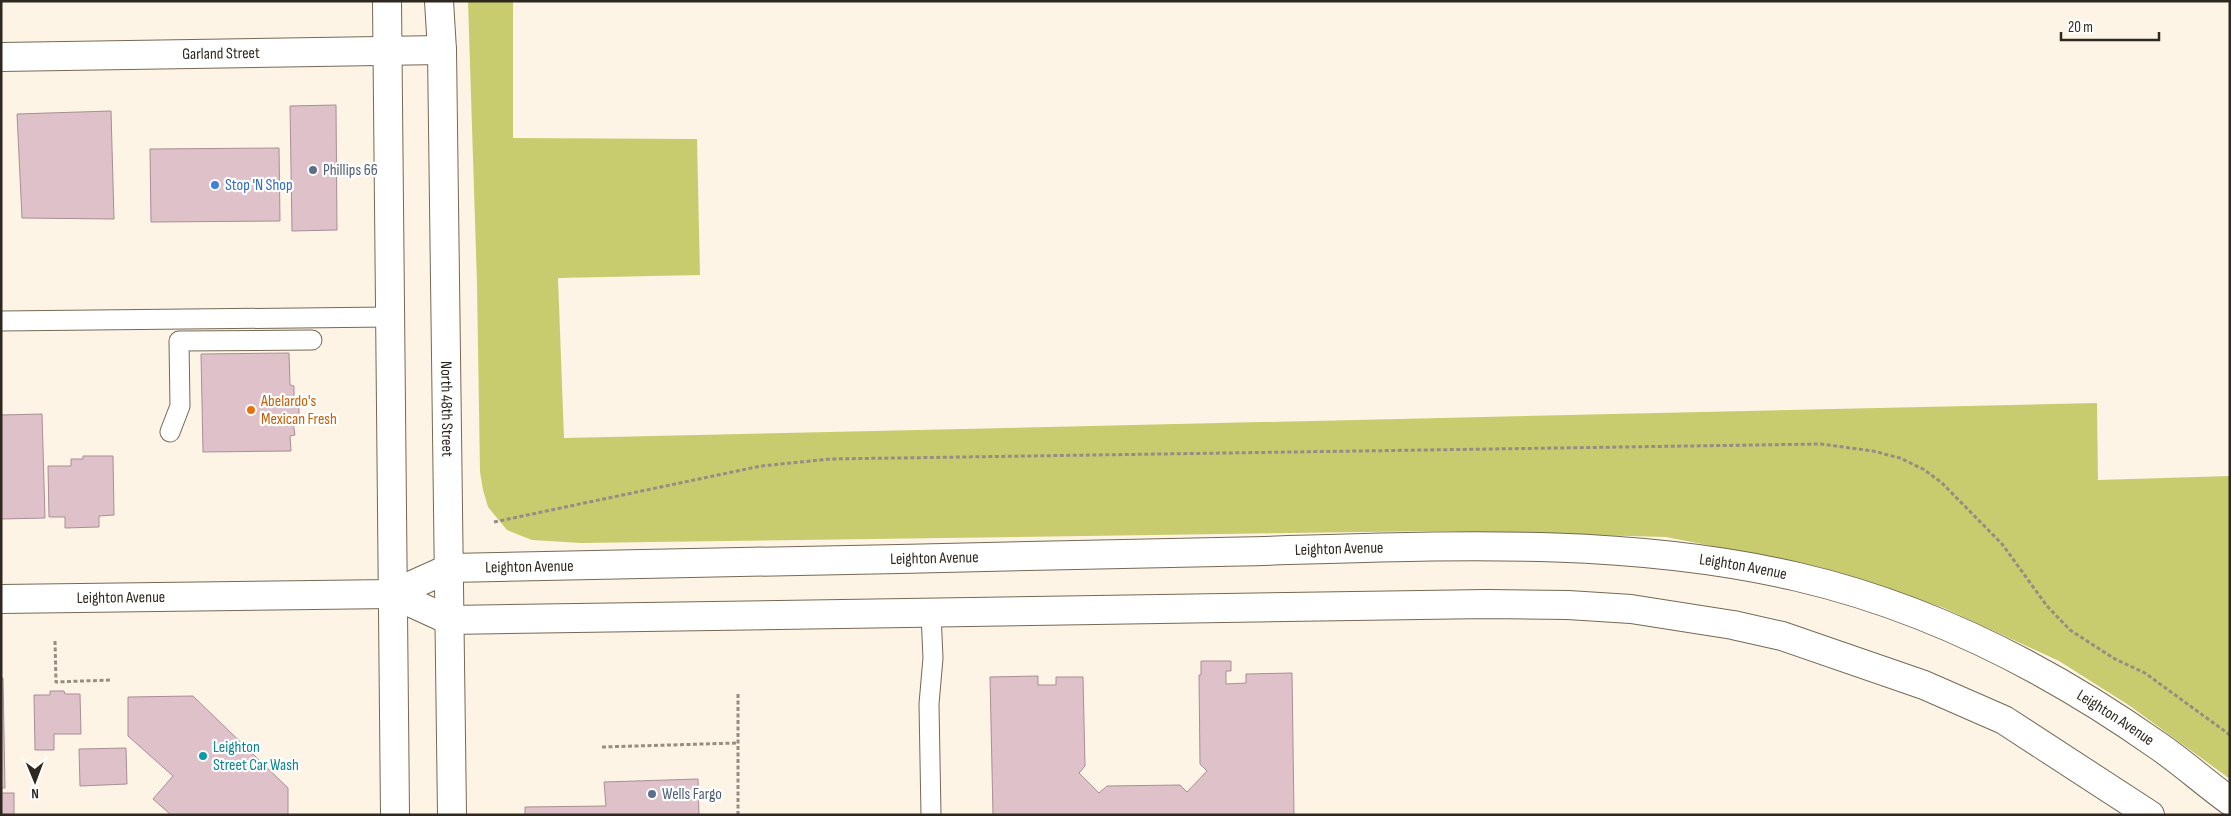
<svg xmlns="http://www.w3.org/2000/svg" width="2231" height="816" font-family="'Sofia Sans Condensed',sans-serif">
<rect width="100%" height="100%" fill="#fdf4e6"/>
<path fill="#c8cc6f" d="M468,1H513V138L697,139L700,275L558,278L564,438L2097,403L2098,480L2230,476V779L2130,706L2059,661L1944,608L1819,567L1666,537L1440,531L581,543L532,540L507,530L488,507L483,490L480,472L477,284Z"/>
<g fill="#dec1c9" stroke="#a98e95">
<path d="M336,105L337,230L292,231L290,106Z"/>
<path d="M111,111L114,219L22,218L17,114Z"/>
<path d="M279,148L280,221L151,222L150,149Z"/>
<path d="M289,353L290,385L294,386V398H299V423L293,422L295,435L290,436L291,451L203,452L201,354Z"/>
<path d="M42,414L45,518L1,519V415Z"/>
<path d="M83,456H113L114,515L99,516V527L65,528V517H49L48,466H71V459H83Z"/>
<path d="M1201,661H1231V671H1226V684L1246,683V674L1292,673L1294,815H993L990,677L1038,676V685H1056V677H1083L1085,766L1079,773L1099,793L1107,786L1180,785L1187,792L1207,771L1200,764L1199,675H1201Z"/>
<path d="M1,678H3L5,788H1Z"/>
<path d="M50,691H64L65,694H80L81,734H54V750H35L34,695H50Z"/>
<path d="M193,696L288,788V815H171L153,799L173,776L128,736V697Z"/>
<path d="M126,748L127,784L80,786L79,749Z"/>
<path d="M698,779L699,815H525V807L606,806L604,782Z"/>
<rect x="1" y="793" width="13" height="22"/>
</g>
<g fill="none" stroke-linecap="round" stroke-linejoin="round">
<defs>
<g id="lane">
<path d="M1,321L389,317"/>
<path d="M170,432L180,406L179,341L312,340"/>
<path d="M931,815L929,704L933,658L931,614"/>
</g>
<g id="street">
<path id="s1" d="M1,57L442,50"/>
</g>
<g id="secondary">
<path d="M387,1L395,815"/>
<path id="s2" d="M439,1L442,50L452,815"/>
<path d="M392,594L449,620L1487,604L1568,605L1631,609L1733,625L1782,636L1924,685L2004,720L2150,815"/>
<path id="s3" d="M1,599L392,594L450,568C706,564 962,557 1218,552C1411,548 1609,533 1798,577C1927,607 2049,669 2157,745C2182,762 2205,783 2230,801"/>
</g>
</defs>
<use href="#lane" stroke="#766855" stroke-width="21"/>
<use href="#street" stroke="#766855" stroke-width="30"/>
<use href="#secondary" stroke="#766855" stroke-width="30"/>
<g stroke="#968e83" stroke-width="3" stroke-dasharray="4 2.5" stroke-linecap="butt">
<path d="M494,522L761,466L830,459L1821,444L1873,451L1900,458L1923,469L1941,482L2002,544L2047,606L2070,630L2115,659L2145,673L2230,735"/>
<path d="M55,641L56,682L110,680"/>
<path d="M738,694V815"/>
<path d="M602,747L737,743"/>
</g>
<use href="#lane" stroke="#fff" stroke-width="19"/>
<use href="#street" stroke="#fff" stroke-width="28"/>
<use href="#secondary" stroke="#fff" stroke-width="28"/>
</g>
<g fill="#5c6f8a" stroke="#fff" stroke-width="2">
<circle cx="313" cy="170" r="5"/>
<circle cx="652" cy="794" r="5"/>
</g>
<circle fill="#3f7fe0" stroke="#fff" stroke-width="2" cx="215" cy="185" r="5"/>
<circle fill="#e8710a" stroke="#fff" stroke-width="2" cx="251" cy="410" r="5"/>
<circle fill="#0f9aa8" stroke="#fff" stroke-width="2" cx="203" cy="756" r="5"/>
<g text-anchor="middle" dominant-baseline="central" stroke-width="4.5" stroke-linejoin="round" paint-order="stroke">
<g font-size="16" fill="#2e2820" stroke="#fff">
<text stroke="none"><textPath href="#s1" startOffset="220">Garland Street</textPath></text>
<text stroke="none"><textPath href="#s2" startOffset="408">North 48th Street</textPath></text>
<text stroke="none"><textPath href="#s3" startOffset="1344">Leighton Avenue</textPath></text>
<text stroke="none"><textPath href="#s3" startOffset="939">Leighton Avenue</textPath></text>
<text stroke="none"><textPath href="#s3" startOffset="534">Leighton Avenue</textPath></text>
<text stroke="none"><textPath href="#s3" startOffset="1749">Leighton Avenue</textPath></text>
<text stroke="none"><textPath href="#s3" startOffset="120">Leighton Avenue</textPath></text>
<text stroke="none"><textPath href="#s3" startOffset="2154">Leighton Avenue</textPath></text>
</g>
<g font-size="16" fill="#4e5e75" stroke="#fff" text-anchor="start">
<text x="323" y="170">Phillips 66</text>
<text x="662" y="794">Wells Fargo</text>
</g>
<g font-size="16" fill="#366cbe" stroke="#fff" text-anchor="start">
<text x="225" y="185">Stop 'N Shop</text>
</g>
<g font-size="16" fill="#c56008" stroke="#fff" text-anchor="start">
<text x="261" y="401">Abelardo's<tspan x="261" dy="18">Mexican Fresh</tspan></text>
</g>
<g font-size="16" fill="#0d838f" stroke="#fff" text-anchor="start">
<text x="213" y="747">Leighton<tspan x="213" dy="18">Street Car Wash</tspan></text>
</g>
</g>
<rect width="2231" height="816" fill="none" stroke="#2e2820" stroke-width="5"/>
<g transform="translate(35 781) rotate(179)" stroke="#ffffff" stroke-width="4" paint-order="stroke">
<path d="M0-4L9 19L0 12L-9 19Z" fill="#2e2820"/>
<text y="-8" font-size="14" font-weight="bold" text-anchor="middle" fill="#2e2820">N</text>
</g>
<path d="M2061 32v8h98v-8" fill="none" stroke="#2e2820" stroke-width="2.5"/>
<text x="2068" y="32" font-size="15" fill="#2e2820" stroke="#ffffff" stroke-width="4" paint-order="stroke">20 m</text>
</svg>
